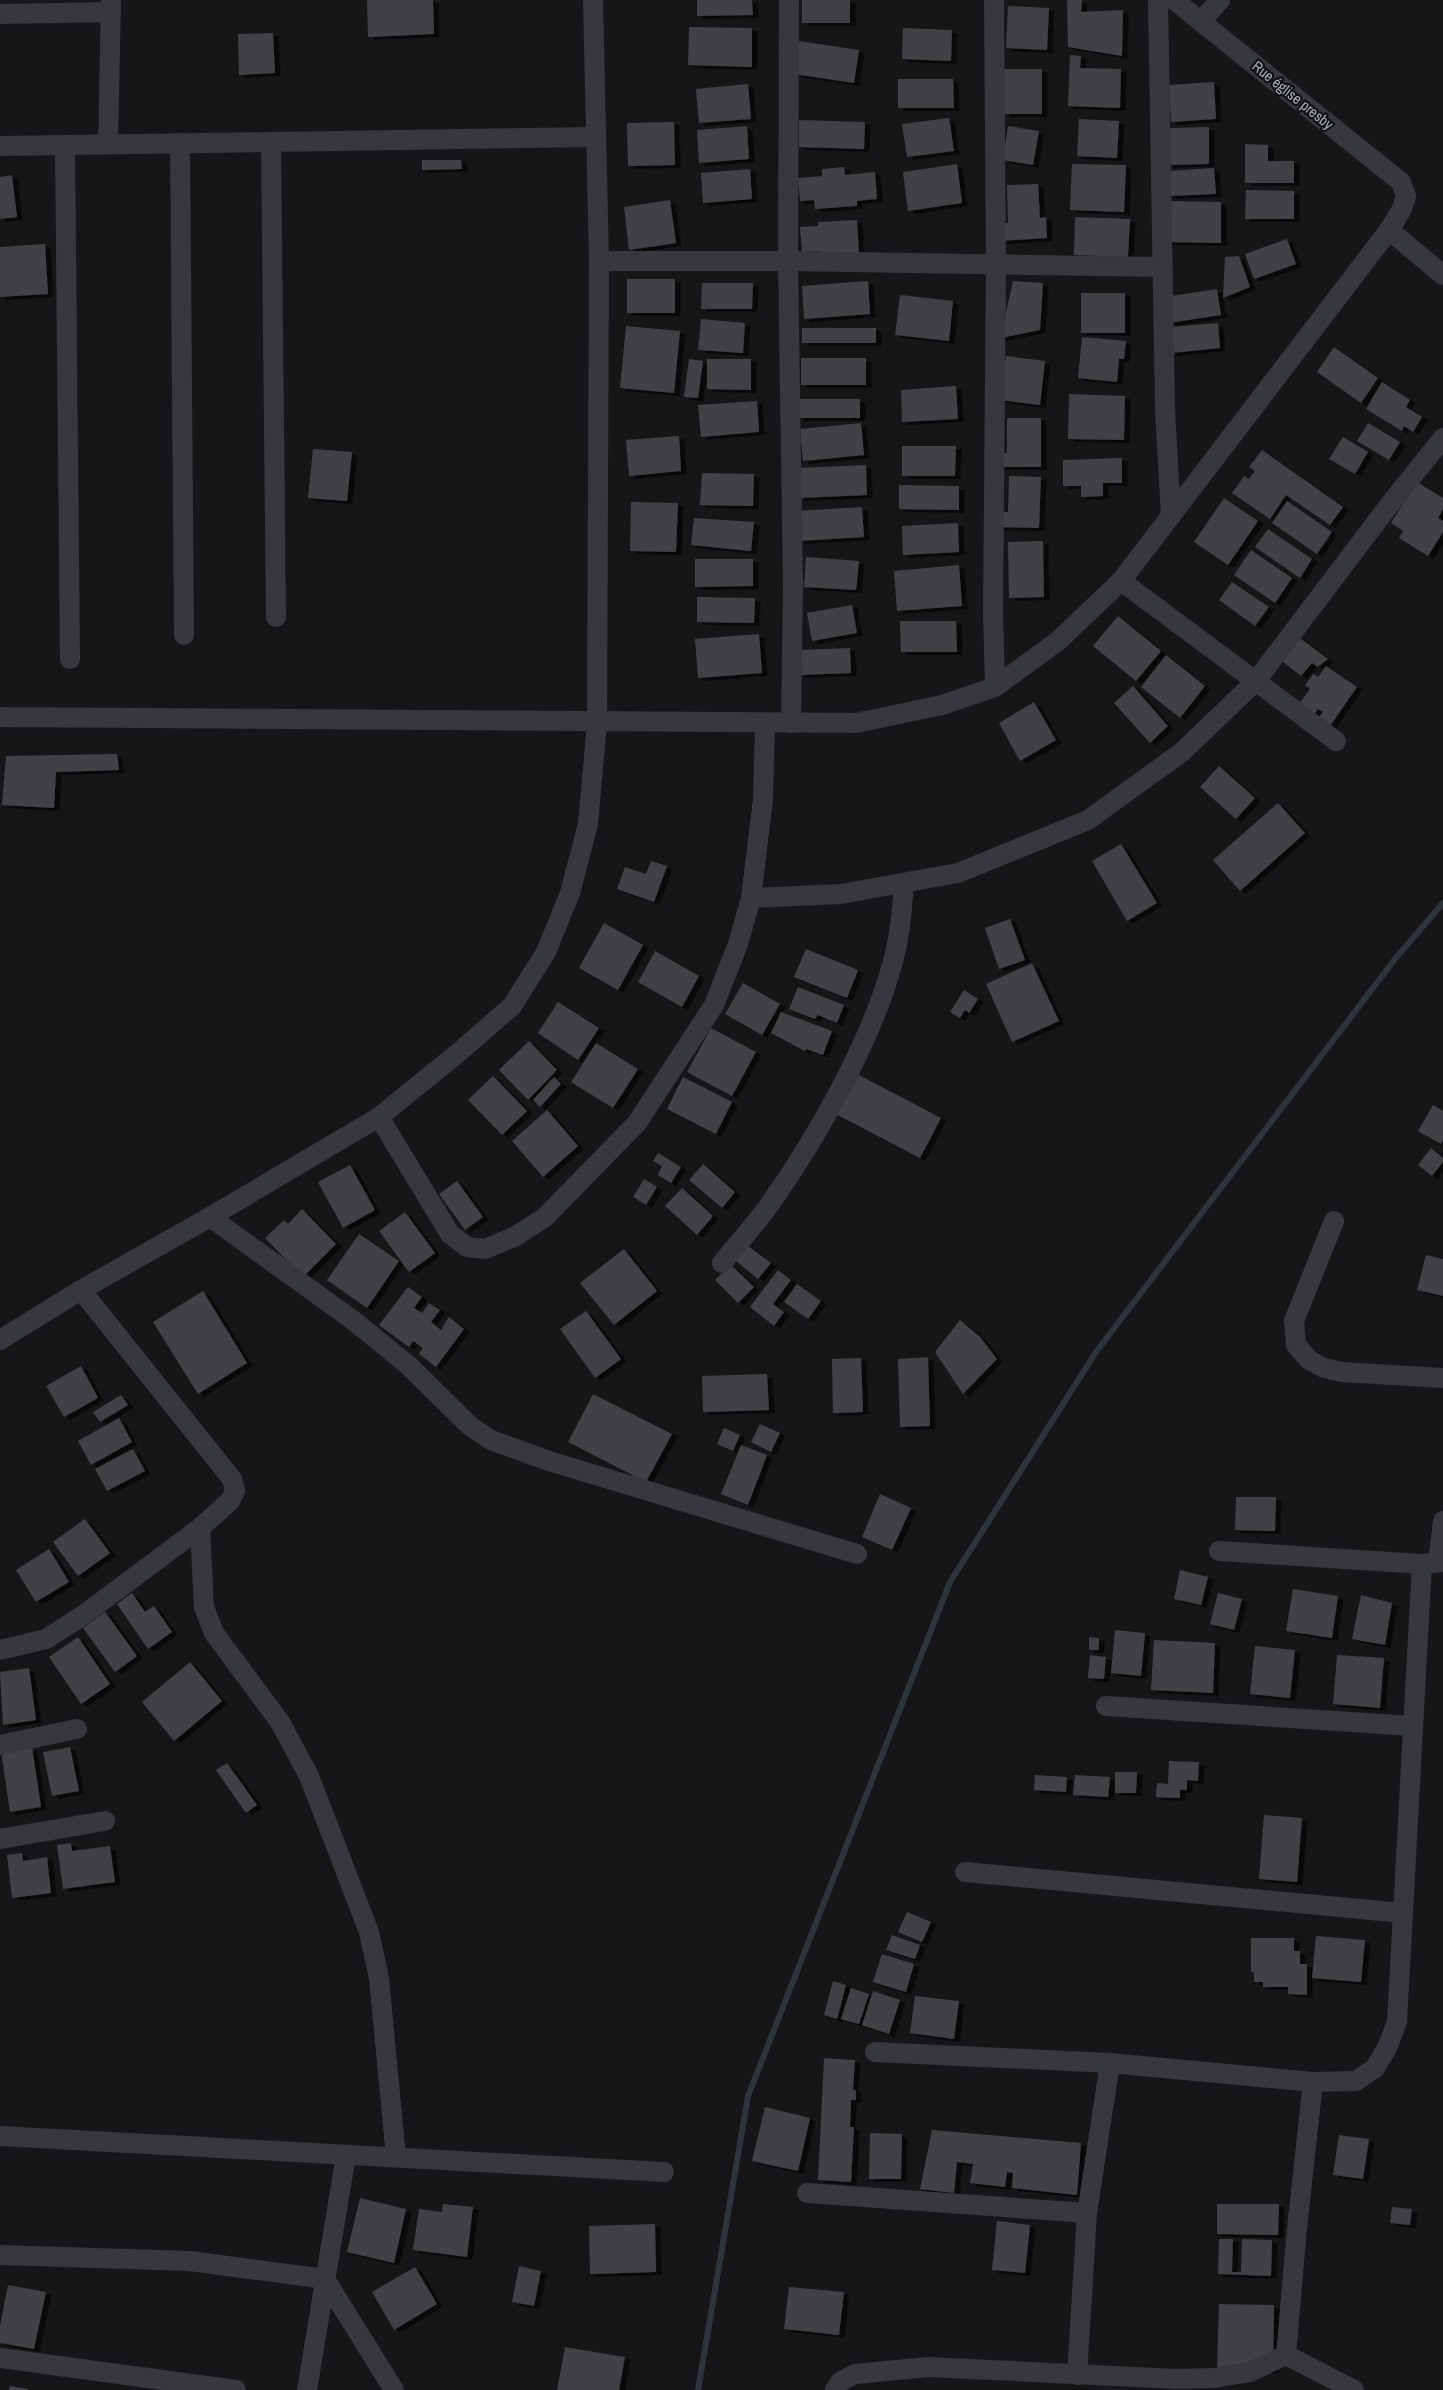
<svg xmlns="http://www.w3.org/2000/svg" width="1443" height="2390" font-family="'Archivo Narrow',sans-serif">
<defs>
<filter id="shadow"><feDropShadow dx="5.5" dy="3" stdDeviation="0" flood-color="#0009"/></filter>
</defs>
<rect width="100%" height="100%" fill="#161618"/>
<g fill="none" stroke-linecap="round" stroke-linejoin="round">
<path stroke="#2c353c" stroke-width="6" d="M698,2390L748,2096L950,1582L1096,1352L1395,959L1443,903"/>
</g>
<g fill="#404145" filter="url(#shadow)">
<path d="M367,0H433L434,34L368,37Z"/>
<path d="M697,0H752L753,15L697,16Z"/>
<rect x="802" y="0" width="48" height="23"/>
<path d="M1067,0H1082L1081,12L1123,10L1122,56L1068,47Z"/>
<path d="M1008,6L1049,8L1047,50L1006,48Z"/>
<path d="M689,27L752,28V67L688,65Z"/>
<path d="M903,28L952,30L951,61L902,59Z"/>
<path d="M273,33L275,73L239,75L238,34Z"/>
<path d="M799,41L859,50L854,83L794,74Z"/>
<path d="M1070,55L1081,56L1080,68L1121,69L1120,108L1068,106Z"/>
<rect x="1004" y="69" width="38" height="45"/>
<path d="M898,79H953L954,108H898Z"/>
<path d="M1214,82L1216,119L1171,122L1169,85Z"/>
<path d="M748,84L751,119L699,123L696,89Z"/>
<path d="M949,118L954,151L907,157L902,124Z"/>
<path d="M1079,119L1119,121L1117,158L1077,156Z"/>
<path d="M799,120L865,122L864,149L799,147Z"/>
<path d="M674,122L675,165L628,166L627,123Z"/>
<path d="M747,126L749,159L699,163L697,130Z"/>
<path d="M1008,126L1039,131L1033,165L1003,160Z"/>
<path d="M1209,127V164L1167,165V128Z"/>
<path d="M1245,144L1268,145V161H1294V183H1245Z"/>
<path d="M422,160H461L462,169L422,170Z"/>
<path d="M957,164L962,203L908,211L903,172Z"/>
<path d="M1072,164L1126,165L1124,212L1070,210Z"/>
<path d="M844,167L845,175L875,172L877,199L857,201V206L815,209L814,200L800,201L798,178L822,176V169Z"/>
<path d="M1214,168L1216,194L1169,196L1168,171Z"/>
<path d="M750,169L752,199L703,203L701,173Z"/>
<path d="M12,175L17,217L0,219V177Z"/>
<path d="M1038,184L1040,218L1046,217L1047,238L1000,241L999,223H1008L1007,185Z"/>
<path d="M1246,190L1294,191V219H1245Z"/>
<path d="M670,200L676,243L629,250L624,207Z"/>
<path d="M1166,201L1221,202V243L1166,242Z"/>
<path d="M1075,217L1130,219L1128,257L1074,255Z"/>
<path d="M857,220L859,255L820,257L819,251L802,252L800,227L818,226V222Z"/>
<path d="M1287,239L1296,264L1254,279L1245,254Z"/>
<path d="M45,244L48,294L0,297V247Z"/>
<path d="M1239,256L1250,287L1223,298L1225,257Z"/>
<rect x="627" y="279" width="48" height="34"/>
<path d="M868,281L870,314L804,319L802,286Z"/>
<path d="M1013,281L1043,283L1040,330L991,340L1003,326Z"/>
<path d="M702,283H753L752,309H701Z"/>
<path d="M1217,289L1221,315L1169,323L1165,297Z"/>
<rect x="1081" y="293" width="44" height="40"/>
<path d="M900,295L953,301L949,341L895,335Z"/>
<path d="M701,319L745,323L743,353L698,350Z"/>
<path d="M1218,323L1220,348L1171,353L1169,327Z"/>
<path d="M626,326L680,331L674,393L620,388Z"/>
<rect x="802" y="328" width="74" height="15"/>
<path d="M1082,337L1126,341L1124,359H1119L1117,382L1078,378Z"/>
<path d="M1334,347L1378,378L1361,403L1317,372Z"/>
<path d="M1006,356L1045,361L1040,405L1000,400Z"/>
<rect x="801" y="358" width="65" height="27"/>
<path d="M689,359L703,361L698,398L684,397Z"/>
<path d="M707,359H751V390L707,389Z"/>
<path d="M1382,382L1410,400L1406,407L1422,417L1413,432L1404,426L1402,431L1366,409Z"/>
<path d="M956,386L958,419L902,422L901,390Z"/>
<path d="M1069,394L1125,396L1124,440L1068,439Z"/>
<rect x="798" y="399" width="62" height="19"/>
<path d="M757,401L759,432L701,437L698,405Z"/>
<path d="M1007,418H1041V467H998V453H1007Z"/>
<path d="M861,423L864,455L803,461L800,429Z"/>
<path d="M1368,423L1400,442L1389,460L1357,441Z"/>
<path d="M679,436L681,471L629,476L626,440Z"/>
<path d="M1343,437L1368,452L1355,474L1329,459Z"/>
<path d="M902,446H956L955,476H902Z"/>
<path d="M313,449L352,452L347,501L308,498Z"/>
<path d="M1262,450L1343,507L1330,525L1286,495L1270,519L1232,493L1244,476L1249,479L1255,471L1249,467Z"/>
<path d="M1122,458V483H1103V496L1081,497V486H1063V460Z"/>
<path d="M866,465L867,495L799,498L798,468Z"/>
<path d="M702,473L754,474L753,506L700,505Z"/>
<path d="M1009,476L1041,477L1039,528L997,527L998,512H1008Z"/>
<path d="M1417,482L1443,498V509L1438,518L1443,521V532L1428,556L1399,538L1403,531L1391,523Z"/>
<path d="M899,485L959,486V510L899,509Z"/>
<path d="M1224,498L1258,521L1228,565L1194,542Z"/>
<path d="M1287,501L1332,532L1317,554L1272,523Z"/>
<path d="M631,502L678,503L676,552L630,551Z"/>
<path d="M862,507L864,537L799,541L797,511Z"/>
<path d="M694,518L754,522L751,551L691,545Z"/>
<path d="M958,523L959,552L903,555L902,526Z"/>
<path d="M1268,529L1312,559L1300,578L1255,547Z"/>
<path d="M1043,541L1044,597L1009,598L1008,542Z"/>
<path d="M1251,550L1292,578L1275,603L1234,575Z"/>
<path d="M806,557L859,561L856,590L804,587Z"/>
<path d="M695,559H753V586L695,587Z"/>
<path d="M959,565L962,606L897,611L894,571Z"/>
<path d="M1232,582L1269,607L1255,626L1219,600Z"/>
<path d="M697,597L755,598L754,623L697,622Z"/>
<path d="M852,605L857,633L812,641L807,613Z"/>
<path d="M1118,616L1161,651L1136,681L1093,646Z"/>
<path d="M900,621H956L957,652H901Z"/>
<path d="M759,634L762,673L698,678L695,639Z"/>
<path d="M1296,635L1328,659L1318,667L1312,663L1301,676L1278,658Z"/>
<path d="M850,648L851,673L799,675L798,650Z"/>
<path d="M1166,655L1205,686L1180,718L1141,687Z"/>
<path d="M1326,666L1357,687L1328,729L1316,721L1323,712L1318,709L1312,718L1297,707L1310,689L1305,685L1313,674L1318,677Z"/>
<path d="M1133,686L1168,726L1150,743L1114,703Z"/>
<path d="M1034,702L1056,740L1020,761L999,723Z"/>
<path d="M117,754L119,770L56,772L54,808L2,805L6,756Z"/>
<path d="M1219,766L1255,798L1236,819L1200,787Z"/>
<path d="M1278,803L1305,833L1240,891L1213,860Z"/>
<path d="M1121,844L1157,903L1127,921L1092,861Z"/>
<path d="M651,861L667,866L654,902L617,889L625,867L646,874Z"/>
<path d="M1010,919L1025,960L999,969L985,928Z"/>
<path d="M604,923L643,945L618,990L579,968Z"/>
<path d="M806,949L858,970L847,998L794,977Z"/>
<path d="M655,951L699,976L682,1007L638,982Z"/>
<path d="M1032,963L1059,1021L1012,1042L986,984Z"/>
<path d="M743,983L780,1004L762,1035L725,1014Z"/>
<path d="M798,987L844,1005L837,1023L818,1015L815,1019L789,1009Z"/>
<path d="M964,990L978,999L969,1013L965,1010L960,1018L950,1012Z"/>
<path d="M558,1002L599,1028L578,1060L538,1033Z"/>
<path d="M781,1012L832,1031L823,1055L806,1049L805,1051L771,1033Z"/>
<path d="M711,1028L756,1052L732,1096L687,1072Z"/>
<path d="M529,1041L557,1070L528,1100L499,1070Z"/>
<path d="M596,1043L638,1069L613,1108L571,1082Z"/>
<path d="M855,1073L941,1118L920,1158L834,1113Z"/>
<path d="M493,1076L527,1111L502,1135L468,1100Z"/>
<path d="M554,1077L561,1084L540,1107L533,1100Z"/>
<path d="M683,1077L732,1102L716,1134L667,1109Z"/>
<path d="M1433,1105L1443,1111V1140L1441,1144L1418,1131Z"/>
<path d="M547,1110L578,1146L543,1177L512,1141Z"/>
<path d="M1431,1148L1443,1158V1162L1432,1176L1418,1165Z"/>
<path d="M658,1153L681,1167L671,1183L658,1175L662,1166L653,1161Z"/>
<path d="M703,1164L735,1192L722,1208L689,1180Z"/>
<path d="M350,1165L375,1210L343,1228L318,1182Z"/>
<path d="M644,1179L657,1187L646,1205L633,1197Z"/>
<path d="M457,1181L483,1217L465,1230L439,1194Z"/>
<path d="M682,1188L713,1216L697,1235L665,1206Z"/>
<path d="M302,1209L336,1244L303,1277L265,1238L284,1220L288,1224Z"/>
<path d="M405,1212L435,1253L409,1272L379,1231Z"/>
<path d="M359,1234L399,1261L367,1308L327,1280Z"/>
<path d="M747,1245L771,1263L758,1279L735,1260Z"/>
<path d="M624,1249L657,1291L614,1325L580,1283Z"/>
<path d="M1426,1255L1443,1259V1296L1417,1290Z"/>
<path d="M731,1265L754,1287L738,1303L715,1280Z"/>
<path d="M778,1270L791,1280L773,1304L784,1312L774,1326L750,1307Z"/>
<path d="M797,1284L821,1301L808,1319L784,1302Z"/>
<path d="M408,1287L422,1297L414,1308L422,1313L429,1303L440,1310L431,1322L441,1330L449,1317L464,1329L436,1367L419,1354L423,1348L413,1341L409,1347L379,1325Z"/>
<path d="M203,1291L247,1363L198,1394L153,1322Z"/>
<path d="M586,1311L621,1359L595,1378L560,1329Z"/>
<path d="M960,1320L980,1337L997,1359L963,1394L935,1352Z"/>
<path d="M928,1357L930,1426L900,1427L898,1359Z"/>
<path d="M861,1358L863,1412L833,1413L832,1359Z"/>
<path d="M81,1366L98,1398L64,1417L46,1386Z"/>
<path d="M767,1374L769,1410L703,1412L702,1376Z"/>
<path d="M593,1394L672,1434L646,1482L568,1442Z"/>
<path d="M121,1395L128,1405L100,1422L93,1412Z"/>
<path d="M119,1418L132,1442L91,1465L78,1441Z"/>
<path d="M760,1424L780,1433L771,1452L751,1442Z"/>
<path d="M724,1428L740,1435L733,1451L717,1444Z"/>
<path d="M741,1445L767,1455L748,1505L721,1494Z"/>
<path d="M133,1449L145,1471L107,1491L95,1469Z"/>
<path d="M880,1494L911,1508L892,1550L862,1537Z"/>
<path d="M1236,1497H1276L1275,1531L1235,1530Z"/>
<path d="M85,1519L110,1553L78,1576L53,1542Z"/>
<path d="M49,1549L69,1582L36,1602L16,1570Z"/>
<path d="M1180,1570L1208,1577L1201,1605L1174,1599Z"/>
<path d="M1293,1589L1338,1596L1332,1638L1286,1631Z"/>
<path d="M132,1593L145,1612L154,1606L172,1632L148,1649L117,1604Z"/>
<path d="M1218,1593L1242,1599L1234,1630L1210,1624Z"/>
<path d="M1361,1595L1392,1603L1385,1645L1352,1639Z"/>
<path d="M105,1612L137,1656L115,1672L83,1628Z"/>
<path d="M1115,1630L1145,1633L1141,1676L1111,1673Z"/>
<path d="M78,1637L110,1684L81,1704L49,1657Z"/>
<path d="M1089,1637L1099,1638V1650H1089Z"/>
<path d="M1154,1640L1215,1643L1213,1693L1151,1690Z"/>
<path d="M1255,1646L1295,1650L1290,1698L1250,1694Z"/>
<path d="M1090,1655L1106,1657L1104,1679L1088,1678Z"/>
<path d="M1337,1655L1384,1658L1380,1708L1333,1704Z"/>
<path d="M190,1662L222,1701L174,1741L142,1702Z"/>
<path d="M29,1668L36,1720L3,1725L0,1672Z"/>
<path d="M32,1747L41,1807L10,1812L1,1751Z"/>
<path d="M70,1747L79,1791L52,1796L43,1752Z"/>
<path d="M1169,1761L1199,1762L1198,1781L1187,1780V1790H1180V1798L1156,1797L1157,1783L1168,1784Z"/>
<path d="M227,1763L257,1805L246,1813L216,1770Z"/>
<path d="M1115,1772H1137L1136,1793H1115Z"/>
<path d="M1035,1775L1067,1777L1066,1792L1034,1790Z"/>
<path d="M1075,1775L1110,1777L1108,1797L1073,1795Z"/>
<path d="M1264,1815L1302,1818L1297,1882L1259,1879Z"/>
<path d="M71,1843L72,1851L110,1846L115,1882L63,1889L57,1845Z"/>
<path d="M22,1853L23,1861L47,1857L51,1893L12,1898L7,1855Z"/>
<path d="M907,1912L931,1922L922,1942L898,1932Z"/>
<path d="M892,1935L920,1945L915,1959L886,1950Z"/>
<path d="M1316,1936L1365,1940L1361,1982L1312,1978Z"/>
<path d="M1251,1938H1294V1951H1300V1964H1307V1995L1288,1994V1987H1263V1982H1254V1972H1251Z"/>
<path d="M882,1954L914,1964L906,1992L873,1982Z"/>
<path d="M833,1981L846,1985L837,2019L824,2015Z"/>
<path d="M851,1988L869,1994L859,2024L841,2019Z"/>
<path d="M873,1991L900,2000L889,2034L862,2025Z"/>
<path d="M915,1996L959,2001L954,2039L910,2033Z"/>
<path d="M824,2058L855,2060L853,2090H856V2100H851L850,2127H854L851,2182L818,2180Z"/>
<path d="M765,2107L810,2118L798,2171L752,2161Z"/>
<path d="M932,2130L1081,2143L1077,2195L1012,2188L1013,2173L1007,2172L1005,2187L970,2183L973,2164L957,2162L954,2193L920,2189Z"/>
<path d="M870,2133L902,2134L901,2179H869Z"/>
<path d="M1339,2135L1369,2139L1363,2179L1333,2175Z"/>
<path d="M360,2198L406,2209L394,2263L347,2252Z"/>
<path d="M443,2204L473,2207L467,2257L413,2250L419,2209L442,2212Z"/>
<path d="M1217,2204H1279L1278,2235L1217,2234Z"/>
<path d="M1392,2207L1412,2209L1410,2225L1390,2223Z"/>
<path d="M997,2221L1030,2225L1025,2273L992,2270Z"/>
<path d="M655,2224L656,2272L590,2274L589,2226Z"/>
<path d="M1219,2239H1233L1232,2272H1241L1242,2239L1272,2240L1271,2276L1218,2274Z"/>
<path d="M519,2266L541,2271L534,2306L512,2302Z"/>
<path d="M415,2267L437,2304L394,2330L372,2292Z"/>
<path d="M8,2285L46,2292L34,2349L0,2343V2326Z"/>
<path d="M789,2287L844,2292L839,2335L784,2329Z"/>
<path d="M1219,2304L1274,2305L1273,2370L1217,2369Z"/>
<path d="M565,2347L625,2357L619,2390H557Z"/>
<path d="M10,2386L28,2389V2390H9Z"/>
</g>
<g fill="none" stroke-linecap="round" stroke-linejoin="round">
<g stroke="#37383d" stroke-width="20">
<path d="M789,0L788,261L793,586L791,723"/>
<path d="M994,0L996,263L993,612L995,687"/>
<path d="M1158,0L1165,410L1171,516"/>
<path d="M0,14L111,12"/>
<path d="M1201,21L1220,0"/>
<path d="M271,142L276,617"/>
<path d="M180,143L184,635"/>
<path d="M108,144L111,0"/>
<path d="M65,145L70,659"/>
<path d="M0,146L596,137"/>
<path d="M1389,230L1443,275"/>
<path d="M599,261H788L1162,267"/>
<path d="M1121,581L1336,741"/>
<path d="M0,717L856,723L942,705L995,687L1058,641L1121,581L1389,230L1402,209L1406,196L1401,182L1174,0"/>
<path d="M751,898L841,894L958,873L1088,820L1182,752L1256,681L1390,504L1443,438"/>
<path d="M379,1117L450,1234L467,1247L485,1249L514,1237L544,1218L637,1123L714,1005L738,944L751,898L763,799L765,723"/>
<path d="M210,1217L354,1321L408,1365L470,1426L491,1440L549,1461L857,1554"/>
<path d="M1334,1221L1294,1321L1296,1345L1309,1360L1324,1368L1342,1372L1443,1378"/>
<path d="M722,1263C739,1242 757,1223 772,1201C818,1136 871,1041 892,965C900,938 902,910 904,883"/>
<path d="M0,1340L81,1290L210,1217L379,1117L458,1053L512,1006L546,952L570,893L588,824L597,723L599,261L593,0"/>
<path d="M200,1528L204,1607L214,1633L280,1722L309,1776L369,1932L379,1978L396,2157"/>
<path d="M1219,1551L1422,1564L1443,1562"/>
<path d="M1438,1562L1443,1521"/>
<path d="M0,1650L46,1639L82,1616L200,1528L230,1501L235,1491L232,1479L81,1290"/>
<path d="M1106,1706L1413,1726"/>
<path d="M0,1745L77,1729"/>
<path d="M0,1839L105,1821"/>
<path d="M965,1872L1403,1913"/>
<path d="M875,2052L1110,2063L1313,2082L1356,2081L1375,2068L1387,2048L1397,2022L1422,1564"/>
<path d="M0,2136L664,2172"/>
<path d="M807,2193L1087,2213"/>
<path d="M0,2255L190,2261L325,2279L394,2390"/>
<path d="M1286,2355L1297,2228L1313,2082"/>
<path d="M1286,2355L1354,2390"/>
<path d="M0,2358L236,2390"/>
<path d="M1077,2375L1087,2213L1110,2063"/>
<path d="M307,2390L346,2155"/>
<path d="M835,2390L840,2382L855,2374L928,2367L1176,2379L1214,2378L1250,2372L1286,2355"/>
</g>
</g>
<g text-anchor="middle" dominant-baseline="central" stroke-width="4.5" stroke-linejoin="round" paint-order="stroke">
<g font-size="15" fill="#a8adb8" stroke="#111113">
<text transform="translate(1293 95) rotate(39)">Rue église presby</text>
</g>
</g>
</svg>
